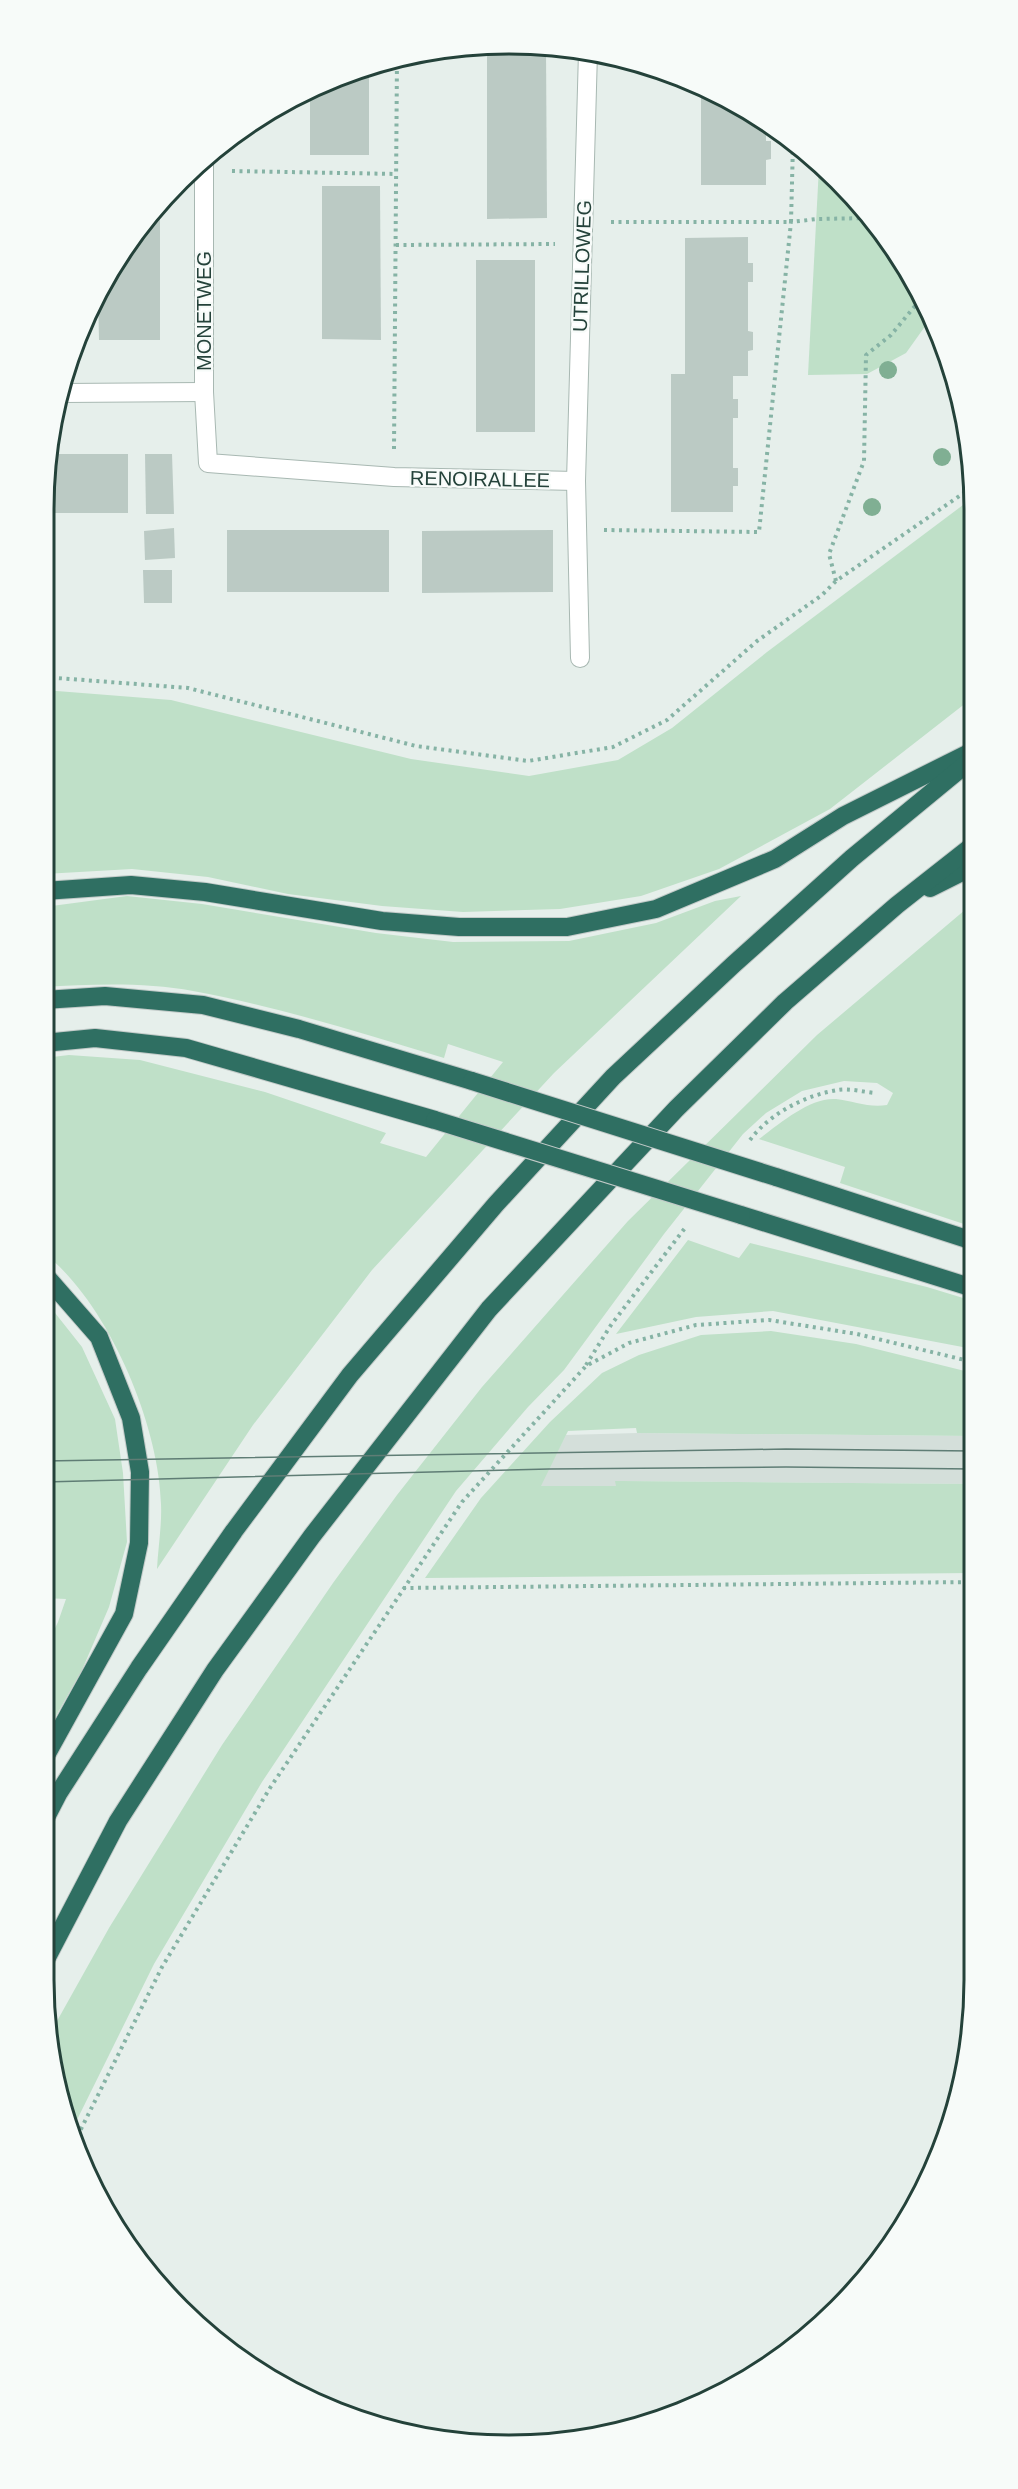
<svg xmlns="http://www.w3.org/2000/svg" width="1018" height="2489" font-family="Helvetica,sans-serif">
<rect width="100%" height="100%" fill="#e6efeb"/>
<path fill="#d4dfda" d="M637,1433L973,1436V1484L623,1481L616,1486H540L566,1435Z"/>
<g fill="#bfe0c8">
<path d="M819,167L859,202L931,318L906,353L867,374L808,375Z"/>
<path d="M971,499V699L830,809L719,869L641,896L560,909L463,912L382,906L288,894L208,877L132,869L44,874V690L171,700L411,759L529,776L618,760L672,728L767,652Z"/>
<path d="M127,896L202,904L376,933L453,942L569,941L656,923L715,901L741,896L554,1073L372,1270L253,1425L157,1569C158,1548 162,1525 161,1504C159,1424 108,1303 44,1253V1058L69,1055L140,1060L265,1092L386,1133L380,1143L426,1157L503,1062L448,1044L444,1058C362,1033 279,1007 193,991C146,982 91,984 44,987V907Z"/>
<path d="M972,904L973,1227L840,1183L845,1167L759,1139C779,1124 810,1097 836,1099C853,1101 869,1108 887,1105L893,1093L877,1083L844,1081L802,1091L766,1113L743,1134L664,1234L564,1370L528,1407L456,1491L262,1782L154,1964L70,2134L52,2030L109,1928L222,1745L333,1583L397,1495L482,1387L628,1221L817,1035Z"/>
<path d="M688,1240L739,1258L750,1243L927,1287L973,1301V1349L773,1311L696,1317L616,1334Z"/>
<path d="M44,1299L82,1347L115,1419L123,1473L127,1542L109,1607L82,1670L44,1737V1651L58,1622L66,1599L44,1598Z"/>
<path d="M771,1331L856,1344L973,1373V1436L637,1433L636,1428L568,1431L541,1486H616L615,1481H623L973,1484V1573L425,1578L481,1498L550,1422L602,1373L639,1355L701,1335Z"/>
</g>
<g fill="#bbcac4">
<path d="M487,45L546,47L547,218L487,219Z"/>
<path d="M369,67V155H310V89Z"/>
<path d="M701,89L766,121V141H771V159L766,160V185H701Z"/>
<path d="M322,186H380L381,340L322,339Z"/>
<path d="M160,202V340H99L98,293L106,277Z"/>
<path d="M748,237V263H753V282H748V331L753,332V350L748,351V376H733V399H738V418H733V468H738V486H733V512H671V374H685V238Z"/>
<rect x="476" y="260" width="59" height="172"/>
<path d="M53,454H128V513H44Z"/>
<path d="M145,454H172L174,514H146Z"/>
<path d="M174,528L175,558L145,560L144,531Z"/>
<rect x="227" y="530" width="162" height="62"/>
<path d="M553,530V592L422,593V531Z"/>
<path d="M143,570H172V603H144Z"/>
</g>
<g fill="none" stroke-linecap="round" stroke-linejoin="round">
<defs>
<g id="street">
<path d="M204,160V392L208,463L394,477L576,481"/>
<path d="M63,393L204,392"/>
<path d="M580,658L576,481L588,52"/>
</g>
<g id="highway">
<path d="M930,888L972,867"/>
<path d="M44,891L131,885L205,892L382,921L459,927H567L656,909L775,859L843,816L967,754"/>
<path d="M44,1000L105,996L203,1005L299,1029L472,1081"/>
<path d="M44,1043L95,1038L186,1048L435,1120"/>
<path d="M776,1177L973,1241"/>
<path d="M741,1215L973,1288"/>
<path d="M44,1274L99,1337L131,1418L140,1472L139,1543L124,1614L44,1759"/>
<path d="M44,1821L58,1794L139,1668L234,1531L350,1375L496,1204L613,1077L734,964L852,858L971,760"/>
<path d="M44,1963L118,1821L215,1670L312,1536L489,1309L676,1109L785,1002L897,905L972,846"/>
</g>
</defs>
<use href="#street" stroke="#a8b8b2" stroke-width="20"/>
<use href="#highway" stroke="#c2cac8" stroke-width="20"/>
<g stroke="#86b3a5" stroke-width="4" stroke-dasharray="3 4.5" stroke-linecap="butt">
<path d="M232,171L397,174"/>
<path d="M611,222H791L793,144"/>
<path d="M396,245L555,244"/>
<path d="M394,449L397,58"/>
<path d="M604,530L759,532L791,222L817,219L869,218"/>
<path d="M836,581L829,554L864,461L866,355L891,335L920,300"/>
<path d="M44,677L188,688L416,746L528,761L613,747L667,720L757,641L822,595L836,581L971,488"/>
<path d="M750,1140C770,1113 806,1095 838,1090C849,1088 864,1092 875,1093"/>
<path d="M586,1365L611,1325L685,1228"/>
<path d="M403,1588L973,1582"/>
<path d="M74,2143L162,1967L270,1788L462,1502L586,1366L629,1343L696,1325L769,1320L857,1334L973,1362"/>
</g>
<use href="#street" stroke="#fff" stroke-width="18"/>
<use href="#highway" stroke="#2f6f62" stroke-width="18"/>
<g stroke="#5f7d75" stroke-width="1.5">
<path d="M44,1461L786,1449L973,1451"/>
<path d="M44,1482L549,1469L786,1467L973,1469"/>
</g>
<defs>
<g id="highway-bridge">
<path d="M472,1081L776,1177"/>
<path d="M435,1120L741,1215"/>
</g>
</defs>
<use href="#highway-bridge" stroke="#c2cac8" stroke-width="20" stroke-linecap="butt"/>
<use href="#highway-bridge" stroke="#2f6f62" stroke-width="18"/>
</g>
<g fill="#80af93">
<circle cx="888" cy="370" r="9"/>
<circle cx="942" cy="457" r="9"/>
<circle cx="872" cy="507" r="9"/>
</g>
<g text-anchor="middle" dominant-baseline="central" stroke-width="4.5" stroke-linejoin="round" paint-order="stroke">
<g font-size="20" fill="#24423a" stroke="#f7fbf9">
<text transform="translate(582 266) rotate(-88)">UTRILLOWEG</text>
<text transform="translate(204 311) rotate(-90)">MONETWEG</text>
<text transform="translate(480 479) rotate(1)">RENOIRALLEE</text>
</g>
</g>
<path d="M0 0H1018V2489H0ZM509 54H509A455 455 0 0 1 964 509V1980A455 455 0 0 1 509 2435H509A455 455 0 0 1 54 1980V509A455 455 0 0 1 509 54Z" fill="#f7fbf9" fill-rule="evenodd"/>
<path fill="none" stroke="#24423a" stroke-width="3" d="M509 54H509A455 455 0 0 1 964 509V1980A455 455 0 0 1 509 2435H509A455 455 0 0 1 54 1980V509A455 455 0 0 1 509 54Z"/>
</svg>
